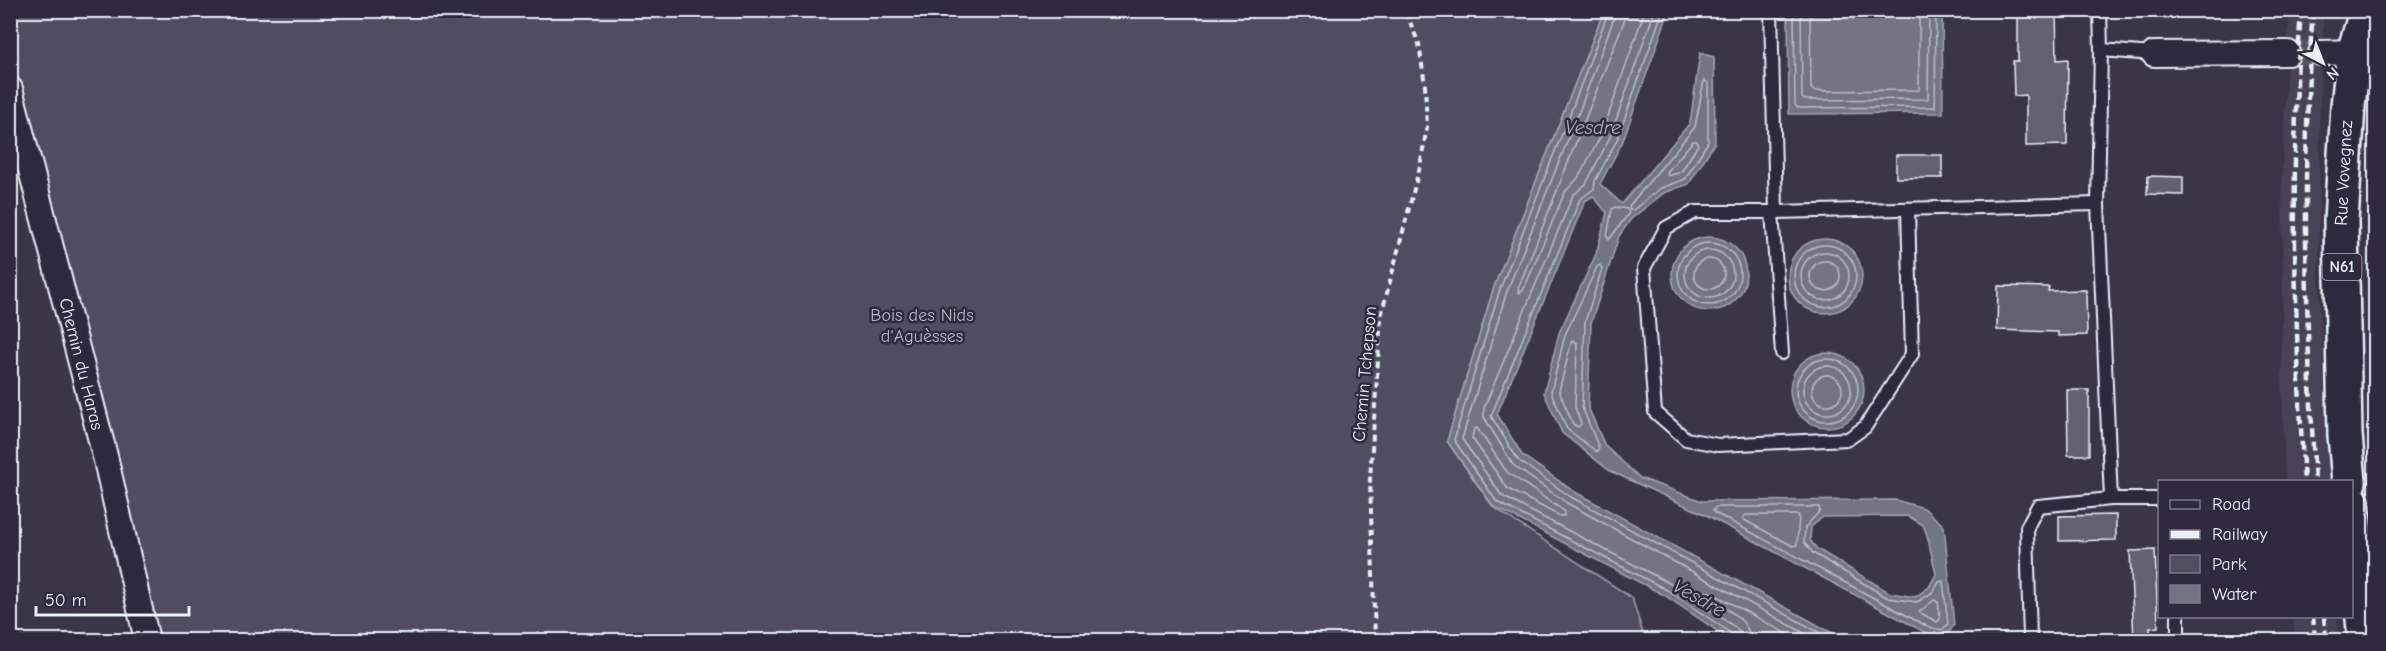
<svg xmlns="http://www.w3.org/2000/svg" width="2386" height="651" font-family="'Comic Neue',sans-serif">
<rect width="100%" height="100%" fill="#3a3648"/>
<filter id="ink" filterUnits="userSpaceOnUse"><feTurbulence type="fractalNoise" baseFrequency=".0167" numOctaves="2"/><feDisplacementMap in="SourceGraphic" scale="12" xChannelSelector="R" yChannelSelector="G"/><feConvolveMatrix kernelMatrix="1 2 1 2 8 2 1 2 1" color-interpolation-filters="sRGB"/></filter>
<g filter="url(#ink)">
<g fill="#464354">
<path d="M2289,11H2324L2320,72L2319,282L2329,481L2285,482L2281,348L2283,289L2282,176Z"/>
<path d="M2293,617H2337L2338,640H2295Z"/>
</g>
<path fill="#504e5f" stroke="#9ca0ac" stroke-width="1.5" d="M10,11H1604L1494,287L1447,441L1493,507L1632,598L1645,640H153L108,441L11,68Z"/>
<g fill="#737482" stroke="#a2a6b1" stroke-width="1.5" fill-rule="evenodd">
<path d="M1604,11H1669L1622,143L1600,184L1622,204L1690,123L1700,53L1714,57L1715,142L1689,184L1664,193L1631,219L1619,236L1591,323L1588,407L1605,446L1640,478L1702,501L1895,500L1924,508L1944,526L1954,625L1946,637L1928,634L1706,515L1610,471L1562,433L1544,393L1559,333L1596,254L1607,213L1593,196L1585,201L1497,414L1522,455L1575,492L1845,640H1731L1664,595L1493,506L1447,441L1494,287ZM1908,516L1923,525L1927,535L1936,574L1929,587L1915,597L1890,593L1817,549L1810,540L1811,527L1823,517Z"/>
<path d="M1788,11H1942L1943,113L1789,114Z"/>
<circle cx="1709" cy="274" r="37"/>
<circle cx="1825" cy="276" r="37"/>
<circle cx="1827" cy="390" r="37"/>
</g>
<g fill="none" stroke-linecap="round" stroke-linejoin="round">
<g stroke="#b9bfc9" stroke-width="1.5">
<path d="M1609,10L1570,114L1500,289L1454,440L1497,502L1667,590L1731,633L1734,640"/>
<path d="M1617,10L1577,117L1507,291L1462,439L1502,496L1671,584L1735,627L1740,633L1741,640"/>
<path d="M1626,10L1624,21L1518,289L1519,293L1523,291L1565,192L1578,178L1602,134L1645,10"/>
<path d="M1655,10L1610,137L1586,184L1573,195L1484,408V417L1513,465L1567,503L1817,640"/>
<path d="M1663,10L1617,140L1595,181L1594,189L1580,199L1491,416L1518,460L1571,497L1833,640"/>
<path d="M1794,10L1795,105L1798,108L1935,107L1936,10"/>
<path d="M1801,10L1802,98L1805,100L1928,99L1929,10"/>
<path d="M1810,10L1811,88L1814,91L1919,90V10"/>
<path d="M1704,80L1708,83V142L1685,179L1661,188L1633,210H1630L1629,206L1695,127Z"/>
<path d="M1693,141H1697L1698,145L1681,172L1668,176L1667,172Z"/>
<path d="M1615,207L1627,209L1629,213L1609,240L1607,236L1612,209Z"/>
<circle cx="1709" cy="274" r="31"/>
<circle cx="1825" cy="276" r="31"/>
<circle cx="1709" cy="274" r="24"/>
<circle cx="1825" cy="276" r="24"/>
<circle cx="1709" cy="274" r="15"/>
<circle cx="1825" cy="276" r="15"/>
<path d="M1600,265L1602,269L1585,322L1582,407L1599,448L1597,452L1567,429L1551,392L1565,335L1597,267Z"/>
<path d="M1572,340L1577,343L1575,407L1581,424L1578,427L1573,424L1559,391Z"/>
<circle cx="1827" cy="390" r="31"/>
<circle cx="1827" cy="390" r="24"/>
<circle cx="1827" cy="390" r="15"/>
<path d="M1477,428L1507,472L1564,511V516H1560L1508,489L1472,438L1474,429Z"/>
<path d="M1716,507H1819L1820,511L1805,527L1804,542L1813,553L1888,598L1917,602L1933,592L1939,582L1943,581L1948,624L1942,630L1930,628L1715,513L1713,510Z"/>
<path d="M1746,515H1799L1797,545L1793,546L1744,520L1743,517Z"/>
<path d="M1934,600L1938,602L1940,619L1937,622L1919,612Z"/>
<path d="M1750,640C1750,618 1723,608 1707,597L1706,592H1710L1798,640"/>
</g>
</g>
<g fill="#636171" stroke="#e8f1f8" stroke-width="1.5">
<path d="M2018,10H2056L2057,60L2068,59L2067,145L2026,146V95L2014,96L2013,61H2018Z"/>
<rect x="1896" y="155" width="46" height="23"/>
<path d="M2148,176L2183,177V195L2147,194Z"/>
<path d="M1998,286L2049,287L2048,291L2086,290L2087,335L2058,336V332L1997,330Z"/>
<path d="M2067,390H2089V455H2068Z"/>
<path d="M2116,515V540L2059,541V516Z"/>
<path d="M2155,550L2158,627L2150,628L2151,640H2134L2130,551Z"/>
</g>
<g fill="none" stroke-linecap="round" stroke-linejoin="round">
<path stroke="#545262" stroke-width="24" stroke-dasharray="24 12" stroke-linecap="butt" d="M2288,53H2321"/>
<defs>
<g id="service">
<path d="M1771,10L1776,212L2098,204L2101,50"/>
<path d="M2100,10L2101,50L2154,54"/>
<path d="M2098,204L2111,499H2160"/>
<path d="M1772,212L1782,353"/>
<path d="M1776,212H1695L1666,228L1644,268L1655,412L1686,439L1718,445L1848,439L1865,427L1912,354L1908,209"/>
<path d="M2030,640L2027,527L2038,506L2111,499"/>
<path d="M2178,640V616"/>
</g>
<g id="minor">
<path d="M2321,53L2354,52L2376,56"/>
<path d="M2154,54L2288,53"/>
<path d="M10,89L105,456L147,640"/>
</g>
<g id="primary">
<path d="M2349,482L2345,435L2341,221L2348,106L2354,52L2367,10"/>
<path d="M2352,502L2365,640"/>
</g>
</defs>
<use href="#service" stroke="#e8f1f8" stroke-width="16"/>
<use href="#minor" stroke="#e8f1f8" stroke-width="28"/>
<use href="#primary" stroke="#e8f1f8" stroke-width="38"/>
<path stroke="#e8f1f8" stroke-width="4" stroke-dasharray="6 4.5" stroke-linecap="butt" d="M1375,640L1370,479L1381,316L1420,166L1427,127L1425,85L1419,44L1405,10"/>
<use href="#service" stroke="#2f2a3d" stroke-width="12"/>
<use href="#minor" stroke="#2f2a3d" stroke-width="24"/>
<use href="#primary" stroke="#2f2a3d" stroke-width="33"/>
<g stroke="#e8f1f8" stroke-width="4.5" stroke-dasharray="9 4.5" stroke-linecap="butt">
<path d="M2301,10C2290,167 2295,325 2304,482"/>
<path d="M2313,10C2301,167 2306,325 2315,482"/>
<path d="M2313,616L2315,640"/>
<path d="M2324,616L2326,640"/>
</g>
</g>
</g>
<g text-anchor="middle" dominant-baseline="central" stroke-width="5" stroke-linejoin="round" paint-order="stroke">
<rect fill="#2f2a3d" stroke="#b0b5c0" stroke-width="1.5" x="2322.5" y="254" width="39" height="26" rx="4.5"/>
<g font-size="16" font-weight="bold" fill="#e8f1f8">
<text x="2342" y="267">N61</text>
</g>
<g font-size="18" fill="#e8f1f8" stroke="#2f2a3d">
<text transform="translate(2344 173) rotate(-87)">Rue Vovegnez</text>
<text transform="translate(81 364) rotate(76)">Chemin du Haras</text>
<text transform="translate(1365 374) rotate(-85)">Chemin Tchepson</text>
</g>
<g font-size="18" fill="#b3b8c2" stroke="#2f2a3d">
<text x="922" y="315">Bois des Nids<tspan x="922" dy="21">d'Aguèsses</tspan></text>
</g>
<g font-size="20" font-style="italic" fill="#aeb2bd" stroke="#2f2a3d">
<text x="1593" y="127">Vesdre</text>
<text transform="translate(1699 598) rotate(29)">Vesdre</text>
</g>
</g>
<rect width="2386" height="651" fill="none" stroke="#2f2a3d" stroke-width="36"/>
<rect x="18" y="18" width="2350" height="615" fill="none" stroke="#e8f1f8" stroke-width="2" filter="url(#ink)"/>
<rect x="2158" y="480" width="195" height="138" fill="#2f2a3d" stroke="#797a88" stroke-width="1.5"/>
<rect x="2170" y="500" width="30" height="9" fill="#2f2a3d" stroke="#797a88" stroke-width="1.5"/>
<text x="2212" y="510" font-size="18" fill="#e8f1f8">Road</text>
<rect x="2170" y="530" width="30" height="9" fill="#e8f1f8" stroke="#797a88" stroke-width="1.5"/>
<text x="2212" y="540" font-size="18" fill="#e8f1f8">Railway</text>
<rect x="2170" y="555" width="30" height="18" fill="#504e5f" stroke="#797a88" stroke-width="1.5"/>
<text x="2212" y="570" font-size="18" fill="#e8f1f8">Park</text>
<rect x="2170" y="585" width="30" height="18" fill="#737482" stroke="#797a88" stroke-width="1.5"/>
<text x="2212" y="600" font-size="18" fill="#e8f1f8">Water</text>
<g transform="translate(2323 63) rotate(138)" stroke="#2f2a3d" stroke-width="4.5" paint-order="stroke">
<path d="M0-4.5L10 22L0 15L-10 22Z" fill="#e8f1f8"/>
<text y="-9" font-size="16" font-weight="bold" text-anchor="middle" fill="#e8f1f8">N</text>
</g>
<path d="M36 606v9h153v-9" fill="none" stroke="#e8f1f8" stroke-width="3"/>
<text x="45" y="606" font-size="18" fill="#e8f1f8" stroke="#2f2a3d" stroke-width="4.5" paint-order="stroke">50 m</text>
</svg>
